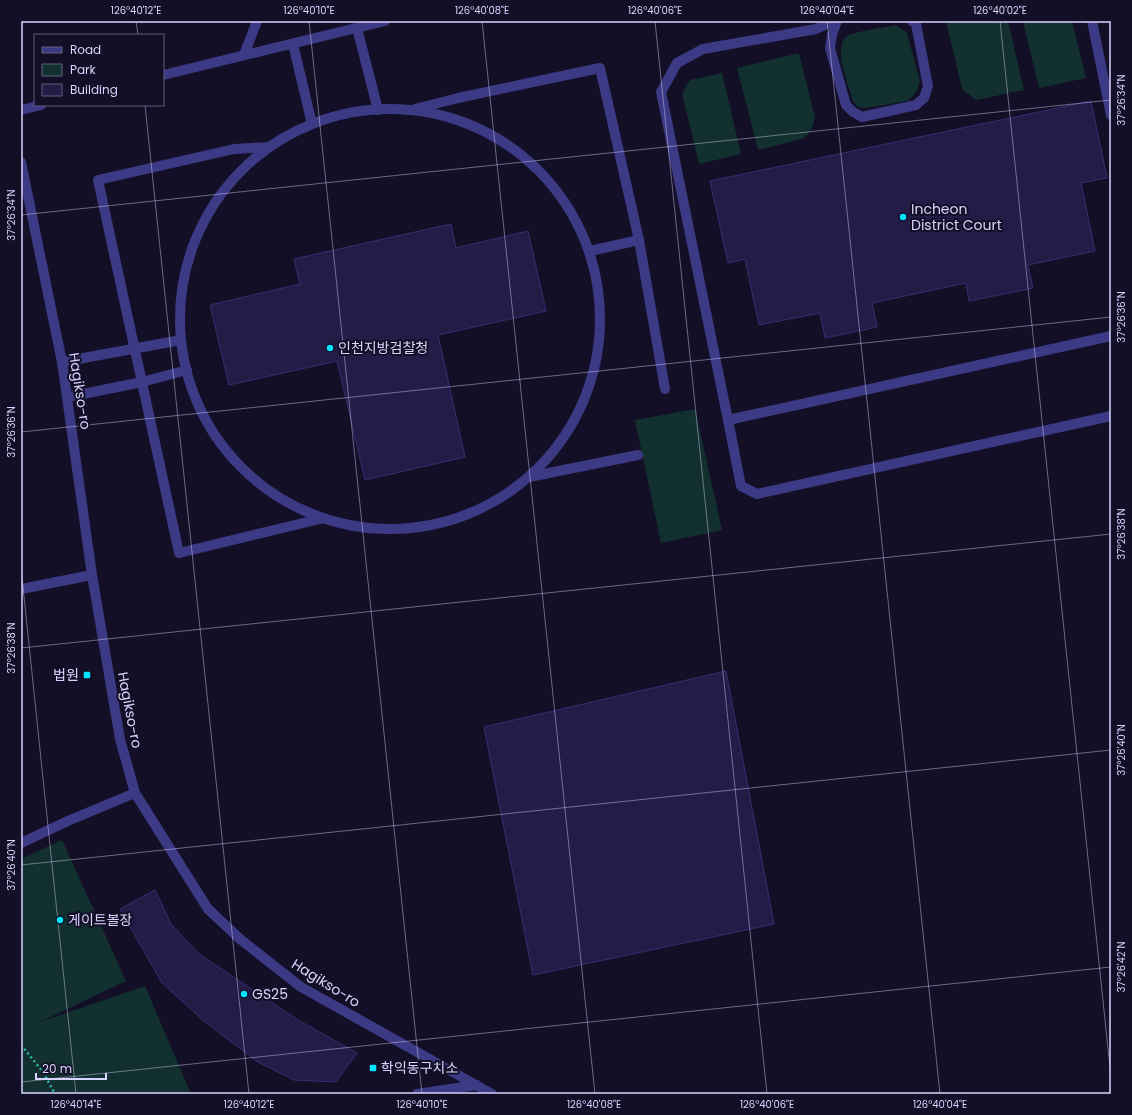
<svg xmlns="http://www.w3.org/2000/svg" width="1132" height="1115" font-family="Poppins,'Noto Sans KR',sans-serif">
<rect width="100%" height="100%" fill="#130f26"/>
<g fill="#12302f">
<path d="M946,21H1008L1024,90L976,100L962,89Z"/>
<path d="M1023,21H1072L1086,78L1039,88Z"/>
<path d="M896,25L907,33L920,82L916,92L908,101L866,108L858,107L853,101C849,86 832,47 847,36C853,32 886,27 896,25Z"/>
<path d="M799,53L815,117L812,128L805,138L758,150L737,68Z"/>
<path d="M722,73L741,154L699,164L682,93L690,80Z"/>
<path d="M695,409L722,530L661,543L635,420Z"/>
<path d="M62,840L126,981L40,1022L145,986L191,1094H21V859Z"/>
</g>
<g fill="#241b47" stroke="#3b2d73">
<path d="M1091,101L1107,178L1081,183L1095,251L1028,265L1033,288L969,301L966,283L872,303L877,327L825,338L820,313L759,325L745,259L728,263L710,181Z"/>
<path d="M451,224L456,248L528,231L546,311L438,335L465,457L365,480L337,361L229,385L210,305L300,284L294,259Z"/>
<path d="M726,671L774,924L533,975L484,727Z"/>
<path d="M155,890L171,924L199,954L298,1020L357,1053L336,1082L294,1080L258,1062L205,1022L162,983L120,909Z"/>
</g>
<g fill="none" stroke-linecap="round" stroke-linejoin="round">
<path stroke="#2fb8b0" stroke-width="2.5" stroke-dasharray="2 3" stroke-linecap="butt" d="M21,1045L43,1072L55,1094"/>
<g stroke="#3d3a85" stroke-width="10">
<path d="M833,21L816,29L703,49L677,63L661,92L728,420L1111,336"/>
<path d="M837,21L832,35L830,48L846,105L853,112L862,117L916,105L924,98L928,86L916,24L912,21"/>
<path d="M1092,21L1111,115"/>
<path d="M357,28L378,110"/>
<path d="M293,44L312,124"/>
<path d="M415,109L458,98L600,68L639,240L590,251"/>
<circle cx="390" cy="319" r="210"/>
<path d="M269,147L234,149L98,180L179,553L324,518"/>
<path d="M639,240L665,389"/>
<path d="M62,362L181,340"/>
<path d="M68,397L142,382L187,370"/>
<path d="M728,420L741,486L757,494L1111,416"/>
<path d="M529,477L638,455"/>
</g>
<g stroke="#3d3a85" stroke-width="10">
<path d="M244,55L257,21"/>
<path d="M21,843L70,820L135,793"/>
<path d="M417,1094L477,1085"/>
</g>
<g stroke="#3d3a85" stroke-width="10">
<path d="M163,75L385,21"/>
<path d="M21,110L41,105"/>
<path d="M21,162L62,362L92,575L120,739L135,793L208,909L240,939L301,987L492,1094"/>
<path d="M21,589L92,575"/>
</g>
</g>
<path fill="none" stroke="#d9d4ff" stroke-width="1" stroke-opacity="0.45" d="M136,21L138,35M309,21L422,1094M482,21L595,1094M655,21L767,1094M827,21L940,1094M1000,21L1111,1077M145,105L249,1094M21,215L1111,100M21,432L1111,317M21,568L76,1094M21,648L1111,534M21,865L1111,750M21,1082L1111,967"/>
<g fill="#00e5ff" stroke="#130f26" stroke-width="1.5">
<circle cx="903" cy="217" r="4"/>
<circle cx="330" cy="348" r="4"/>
<rect x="83" y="671" width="8" height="8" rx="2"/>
<circle cx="60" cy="920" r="4"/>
<circle cx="244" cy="994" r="4"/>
<rect x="369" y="1064" width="8" height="8" rx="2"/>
</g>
<g text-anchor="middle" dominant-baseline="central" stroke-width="4" stroke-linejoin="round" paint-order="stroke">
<g font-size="14" fill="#d9d4ff" stroke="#130f26" text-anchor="start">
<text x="911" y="209">Incheon<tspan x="911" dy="16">District Court</tspan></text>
<text x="338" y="348">인천지방검찰청</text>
<text x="79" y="675" text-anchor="end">법원</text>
<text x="68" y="920">게이트볼장</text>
<text x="252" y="994">GS25</text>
<text x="381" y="1068">학익동구치소</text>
</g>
<g font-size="14" fill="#d9d4ff" stroke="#130f26">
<text transform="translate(80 391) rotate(81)">Hagikso-ro</text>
<text transform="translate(130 710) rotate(79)">Hagikso-ro</text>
<text transform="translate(326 983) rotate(32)">Hagikso-ro</text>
</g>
</g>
<rect width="1132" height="1115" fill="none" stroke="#130f26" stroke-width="44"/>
<rect x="34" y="34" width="130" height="72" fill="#130f26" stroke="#625e7d"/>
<rect x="42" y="47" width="20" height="6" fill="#3d3a85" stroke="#625e7d"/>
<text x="70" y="54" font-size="12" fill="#d9d4ff">Road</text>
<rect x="42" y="64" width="20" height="12" fill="#12302f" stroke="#625e7d"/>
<text x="70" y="74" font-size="12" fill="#d9d4ff">Park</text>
<rect x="42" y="84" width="20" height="12" fill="#241b47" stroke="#625e7d"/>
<text x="70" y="94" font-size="12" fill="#d9d4ff">Building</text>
<path d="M36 1073v6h70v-6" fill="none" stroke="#d9d4ff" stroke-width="2"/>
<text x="42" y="1073" font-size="12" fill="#d9d4ff" stroke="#130f26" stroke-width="3" paint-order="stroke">20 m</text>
<rect x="22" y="22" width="1088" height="1071" fill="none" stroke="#d9d4ff" stroke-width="1.5"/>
<g font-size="10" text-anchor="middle" fill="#d9d4ff">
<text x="136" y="14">126°40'12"E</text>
<text x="309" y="14">126°40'10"E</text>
<text x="482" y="14">126°40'08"E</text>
<text x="655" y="14">126°40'06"E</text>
<text x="827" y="14">126°40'04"E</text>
<text x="1000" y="14">126°40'02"E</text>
<text transform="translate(1121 100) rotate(-90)" y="4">37°26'34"N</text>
<text transform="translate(11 215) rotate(-90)" y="4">37°26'34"N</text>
<text transform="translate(1121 317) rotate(-90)" y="4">37°26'36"N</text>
<text transform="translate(11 432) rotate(-90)" y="4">37°26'36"N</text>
<text transform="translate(1121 534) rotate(-90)" y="4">37°26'38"N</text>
<text transform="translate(11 648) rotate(-90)" y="4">37°26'38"N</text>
<text transform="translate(1121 750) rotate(-90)" y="4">37°26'40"N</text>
<text transform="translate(11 865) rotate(-90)" y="4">37°26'40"N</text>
<text transform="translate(1121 967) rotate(-90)" y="4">37°26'42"N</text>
<text x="76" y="1108">126°40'14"E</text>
<text x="249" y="1108">126°40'12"E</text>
<text x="422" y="1108">126°40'10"E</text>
<text x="594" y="1108">126°40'08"E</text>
<text x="767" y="1108">126°40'06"E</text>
<text x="940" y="1108">126°40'04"E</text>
</g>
</svg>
